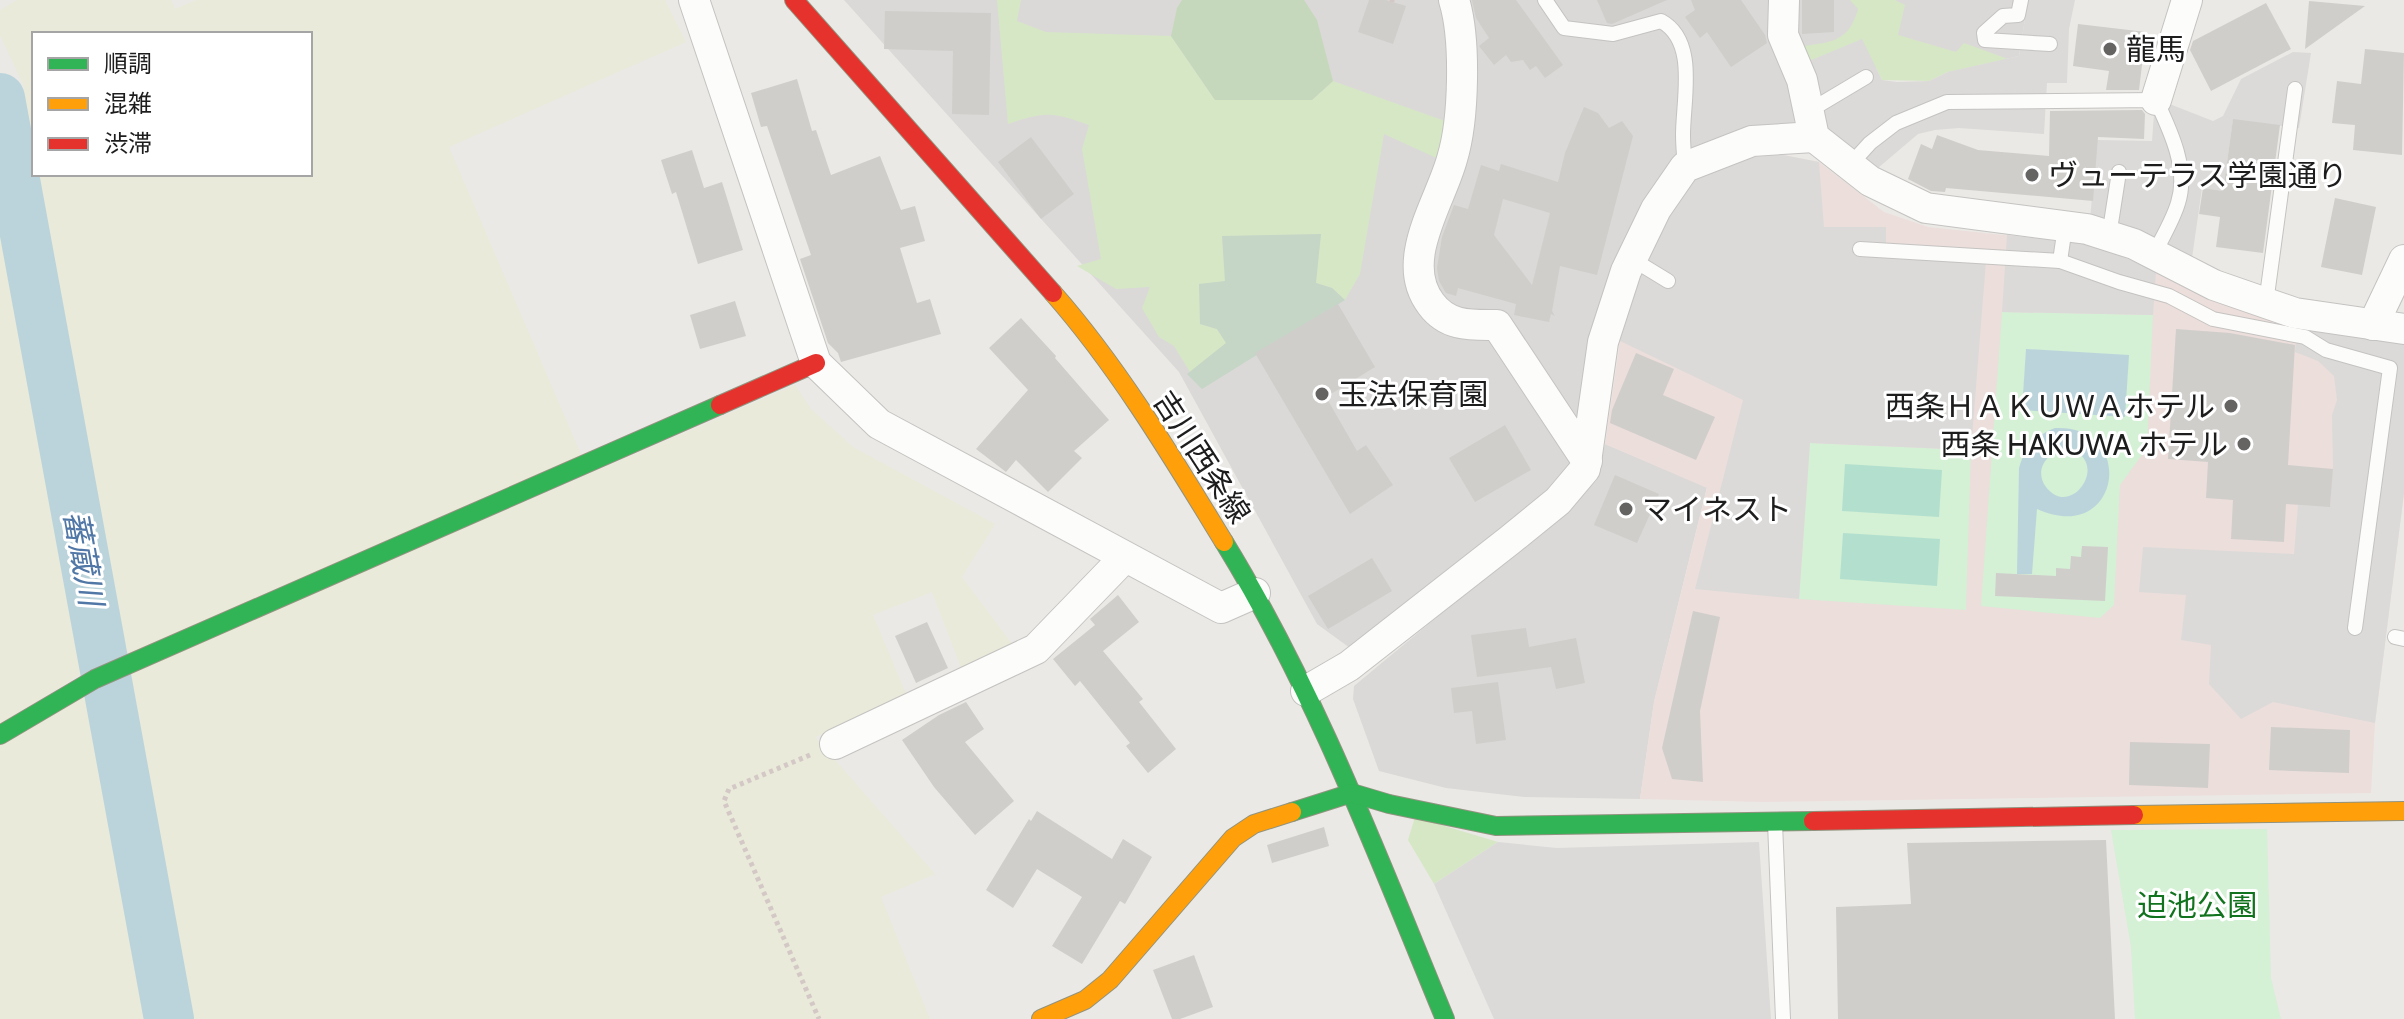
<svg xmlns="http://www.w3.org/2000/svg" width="2404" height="1019" font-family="Cabin,'Noto Sans JP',sans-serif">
<rect width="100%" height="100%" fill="#ebe9e5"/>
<g fill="#dad9d7">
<path d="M844,0H1440L1450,45L1443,160L1417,295L1488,339L1519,375L1571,460L1569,474L1350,648L1317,624L1179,372Z"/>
<path d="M1460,0H1775V52L1797,110L1793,128L1666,173L1581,431L1533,352L1505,320L1440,307L1428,264Z"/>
<path d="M1790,0H2028L2019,56L1948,72L1802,64Z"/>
<path d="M1605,444L1707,487L1654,702L1640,799L1524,797L1446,788L1379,771L1353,699L1354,686L1543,529L1596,481Z"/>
</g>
<path fill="#ecdedb" d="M1783,155L1819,162L1884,212L1928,227L2097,245L2236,309L2302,330L2404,344V493L2375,723L2371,793L1765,802L1640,799L1654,702L1707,488L1605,444L1620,341L1641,274L1696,179L1752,157Z"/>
<g fill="#e9ead9">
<path d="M17,0H171L175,9L196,0H665L686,42L449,147L583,459L118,659L38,174H310V34H34V153L23,84L0,35V10Z"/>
<path d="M0,163L86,671L0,724Z"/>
<path d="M795,385L811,409L853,447L995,524L962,577L1015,648L962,670L932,592L873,615L909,701L815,737L935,874L881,897L930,1019H176L117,678Z"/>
<path d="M97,689L150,1019H0V745Z"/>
</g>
<g fill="#d6e7c6">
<path d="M997,0H1021L1017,21L1046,32L1171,36L1215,100H1312L1333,81L1445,121L1443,161L1384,134L1360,274L1345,300L1332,288L1315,283L1225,281L1201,324L1217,329L1227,343L1190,372L1174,346L1159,337L1142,308L1150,287L1116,289L1077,266L1101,259L1082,149L1089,125C1052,112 1046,111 1008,124Z"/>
<path d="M1850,0H1895L1905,5L1898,35L1956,52L1964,43L2008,59L1948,72L1929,81L1882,80L1862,40L1802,64L1795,47C1828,42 1848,45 1858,9Z"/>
<path d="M1415,817L1498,842L1434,884L1408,840Z"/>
</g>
<path fill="#c6d8bc" d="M1182,0H1304L1317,20L1333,81L1312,100H1215L1171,36L1177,8Z"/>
<path fill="#c5d5c6" d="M1321,234L1316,283L1332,288L1345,300L1202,389L1187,374L1226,343L1217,329L1200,324L1199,284L1225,281L1222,236Z"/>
<g fill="#d4f0d5">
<path d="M2002,312L2153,315L2147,448L2120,485L2114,605L2100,618L1981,606Z"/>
<path d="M1810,443L1971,450L1966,610L1799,599Z"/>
<path d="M2267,829L2271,978L2281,1019H2135L2131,947L2111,830Z"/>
</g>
<g fill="#b3e0ce">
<path d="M1845,464L1942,470L1939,517L1842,511Z"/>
<path d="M1843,533L1940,539L1937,586L1840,579Z"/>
</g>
<g fill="#dbdad9">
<path d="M2028,0H2075L2069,29L2067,83H2047L2044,134L1959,128L1935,130L1918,134L1878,168L1824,131L1802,64L1862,39L1882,80L1897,82L1929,81L1948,72L2019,56Z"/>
<path d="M2293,52L2311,53L2299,128L2233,120L2223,191L2202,188L2192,258L2090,220L2097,140L2152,141L2154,114L2167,103L2213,121L2223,116L2241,79Z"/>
<path d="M1783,155L1819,162L1824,227H1886V252L1986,261L1971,450L1810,443L1799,599L1695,589L1743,400L1620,341L1641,274L1675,201L1696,179L1727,164L1752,157Z"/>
<path d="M2007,235L2097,245L2156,272L2153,315L2002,312Z"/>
<path d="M2302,330L2404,344V493L2375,723L2273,702L2241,719L2209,684L2211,645L2181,640L2186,595L2139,592L2143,547L2294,554L2298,505L2330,506L2333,466L2332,415L2337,400L2334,376L2318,361L2295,352L2296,336Z"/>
<path d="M1498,842L1557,848L1759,842L1771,1019H1494L1434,884Z"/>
</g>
<g fill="#bbd4dc" fill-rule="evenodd">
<path d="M2026,349L2129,355L2125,417L2022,410Z"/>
<path d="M2055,428C2138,424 2121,547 2037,509L2032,574H2017L2019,468C2025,447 2035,436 2055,428ZM2064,449C2114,455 2073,522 2046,487C2034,471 2046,453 2064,449Z"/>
</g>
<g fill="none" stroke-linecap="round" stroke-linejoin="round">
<path stroke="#bbd4dc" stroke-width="50" d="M0,98L169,1019"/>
</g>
<g fill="#d0cecb" fill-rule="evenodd">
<path d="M1369,0H1386L1406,6L1393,44L1358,32Z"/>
<path d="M1472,0H1516L1563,65L1545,78L1536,66L1530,70L1523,60L1511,62L1506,55L1494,65L1479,46L1489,38L1476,18Z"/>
<path d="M1597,0H1667L1612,24L1607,23Z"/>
<path d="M1691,0H1741L1765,35L1767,43L1731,67L1707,32L1700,38L1685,17L1695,10Z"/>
<path d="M1802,0H1834V32L1802,34Z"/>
<path d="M2309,1L2365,6L2305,49Z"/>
<path d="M2266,3L2291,49L2211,91L2190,50L2193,41Z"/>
<path d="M885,11L991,13L989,115L952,114L953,51L884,49Z"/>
<path d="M2078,24L2146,32L2139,90H2106L2109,71L2073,66Z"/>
<path d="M2365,49L2404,53L2402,155L2353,150L2355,125L2332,123L2337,81L2361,84Z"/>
<path d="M797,79L812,131L816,130L831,175L880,156L901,210L915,206L925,241L900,248L917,303L930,299L941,334L841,362L838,353L828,343L800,259L811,255L767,126L761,127L751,93Z"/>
<path d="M1584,107L1598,113L1609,128L1622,121L1633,136L1597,275L1560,266L1552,311L1555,316L1551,314L1549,322L1514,315L1516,304L1458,288L1456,296L1446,293L1439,281L1437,268L1442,237L1454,205L1468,209L1481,165L1499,171L1501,164L1558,182L1565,153ZM1503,199L1550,213L1532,285L1494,235Z"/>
<path d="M2142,110L2145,114L2144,139L2098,137L2093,201L1946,188L1945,192L1931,191L1908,179L1921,144L1932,149L1937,135L1978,150L2049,156L2050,111Z"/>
<path d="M2233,119L2280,125L2263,253L2216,247L2220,217L2199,214L2203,188L2223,191Z"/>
<path d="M1031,137L1074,194L1041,219L998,162Z"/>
<path d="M692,150L704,188L722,182L743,250L698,264L676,192L672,194L661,160Z"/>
<path d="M2335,198L2376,207L2362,275L2321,267Z"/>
<path d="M735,301L746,336L700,349L690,315Z"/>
<path d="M1338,304L1375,367L1326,397L1357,451L1366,445L1393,485L1350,514L1255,353Z"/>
<path d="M1021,318L1056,356L1055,358L1109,420L1074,451L1082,458L1048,492L1016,460L1006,472L976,449L1028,390L989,348Z"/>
<path d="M2176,329L2230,333L2295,345L2288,465L2333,469L2330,507L2286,504L2284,542L2231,539L2233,500L2206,498L2208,462L2168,459Z"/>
<path d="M1636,353L1674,369L1663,395L1715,417L1696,460L1610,423L1612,410Z"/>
<path d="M1505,425L1531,470L1475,502L1449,458Z"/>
<path d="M1615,475L1659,494L1637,543L1594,525Z"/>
<path d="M2082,546L2108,547L2105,601L1995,596L1996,573L2056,576V568L2070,569L2071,556L2081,557Z"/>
<path d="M1372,558L1392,591L1328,629L1308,596Z"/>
<path d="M1118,595L1139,622L1103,651L1143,699L1139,702L1176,749L1148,773L1126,746L1130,743L1080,681L1075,686L1053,659L1095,625L1090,619Z"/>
<path d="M1693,611L1720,617L1700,711L1703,782L1672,779L1662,748Z"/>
<path d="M927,622L948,668L916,683L895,636Z"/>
<path d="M1526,628L1529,647L1576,638L1585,683L1556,689L1551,667L1477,677L1471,635Z"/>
<path d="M1498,682L1506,740L1476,744L1472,711L1454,713L1451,688Z"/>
<path d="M966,702L984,729L965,742L1014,801L975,835L934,787L902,740L939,715Z"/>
<path d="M2271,727L2350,730L2349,773L2269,770Z"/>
<path d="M2130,742L2210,744L2208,788L2129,785Z"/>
<path d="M1037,811L1112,859L1123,839L1152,857L1125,904L1120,901L1082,964L1052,946L1082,897L1037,869L1013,908L986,890L1029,819L1031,821Z"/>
<path d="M1324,827L1329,846L1272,863L1267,845Z"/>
<path d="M2106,840L2115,1019H1838L1836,907L1911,904L1907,843Z"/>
<path d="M1194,955L1213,1007L1180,1019H1172L1153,970Z"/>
</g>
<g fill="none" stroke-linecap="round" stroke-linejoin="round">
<defs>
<g id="lane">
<path d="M1545,0L1564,28L1613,34L1661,21C1698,41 1683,99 1683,135C1683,145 1684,156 1685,167"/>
<path d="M2021,0L2018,15L2003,16L1984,33L1985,40L2050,44"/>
<path d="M1809,111L1866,77"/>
<path d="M1850,165L1870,143L1896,123L1947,102L2156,100C2170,130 2189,169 2178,203C2173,220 2162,238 2154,254"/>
<path d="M2109,236L2119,172"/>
<path d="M1860,249L2060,261L2065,227"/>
<path d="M1632,259L1668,281"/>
<path d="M2060,261L2119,282L2169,296L2213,319L2305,337L2326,350L2390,368L2355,628"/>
<path d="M2266,303L2295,89"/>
<path d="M2395,637L2404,639"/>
<path d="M1775,823L1783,1019"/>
</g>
<g id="street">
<path d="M694,0L816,363L879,424L1221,608L1255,593"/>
<path d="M1454,0C1466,39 1464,120 1452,159C1440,203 1398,261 1431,304C1448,327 1471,325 1497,325L1587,461"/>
<path d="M1784,0L1783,35L1802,80L1814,137L1870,181L1926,208L2087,229L2134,244L2214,285L2295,313L2404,329"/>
<path d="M2156,100L2187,0"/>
<path d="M2373,325L2404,260"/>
<path d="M1306,691L1349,666L1510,540L1558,501L1585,469L1603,342L1626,271L1656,209L1685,167L1752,141L1814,137"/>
<path d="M835,744L1036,649L1124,558"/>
</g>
<g id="fast">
<path d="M1224,542C1316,692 1378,857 1445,1019"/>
<path d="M0,735L95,679L720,405"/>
<path d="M1292,812L1352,793L1389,804L1496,826L1813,821"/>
</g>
<g id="slow">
<path d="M1053,293C1119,368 1172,457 1224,542"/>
<path d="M2134,815L2404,811"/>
<path d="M1041,1019L1085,1000L1110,980L1233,838L1254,824L1292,812"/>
</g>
<g id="jam">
<path d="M794,0L1053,293"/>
<path d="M720,405L816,363"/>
<path d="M1813,821L2134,815"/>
</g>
</defs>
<use href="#lane" stroke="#c4c3c1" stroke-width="16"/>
<use href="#street" stroke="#c4c3c1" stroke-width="32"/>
<use href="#fast" stroke="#91937f" stroke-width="20"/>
<use href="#slow" stroke="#91937f" stroke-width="20"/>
<use href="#jam" stroke="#91937f" stroke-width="20"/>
<g stroke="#d4c8c6" stroke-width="5" stroke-dasharray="4 4" stroke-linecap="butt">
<path d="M1392,2V0"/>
<path d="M810,755L729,789L724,801L819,1019"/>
</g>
<use href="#lane" stroke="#fcfcfb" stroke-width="14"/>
<use href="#street" stroke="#fcfcfb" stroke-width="30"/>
<use href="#fast" stroke="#30b455" stroke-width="18"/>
<use href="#slow" stroke="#ff9f0a" stroke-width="18"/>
<use href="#jam" stroke="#e5322d" stroke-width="18"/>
</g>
<g fill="#656463" stroke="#fff" stroke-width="3">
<circle cx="2110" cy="49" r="8"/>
<circle cx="2032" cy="175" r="8"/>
<circle cx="1322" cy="394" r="8"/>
<circle cx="2231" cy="406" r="8"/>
<circle cx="2244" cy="444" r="8"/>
<circle cx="1626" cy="509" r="8"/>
</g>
<g text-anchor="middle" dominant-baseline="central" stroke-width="6" stroke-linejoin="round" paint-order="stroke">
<g font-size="30" fill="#1d1d1d" stroke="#fff" text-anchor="start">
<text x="2126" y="49">龍馬</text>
<text x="2048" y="175">ヴューテラス学園通り</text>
<text x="1338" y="394">玉法保育園</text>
<text x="2215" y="406" text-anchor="end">西条ＨＡＫＵＷＡホテル</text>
<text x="2228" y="444" text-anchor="end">西条 HAKUWA ホテル</text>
<text x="1642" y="509">マイネスト</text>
</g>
<g font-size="30" fill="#1d1d1d" stroke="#fff">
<text transform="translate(1202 457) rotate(57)">吉川西条線</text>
</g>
<g font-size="30" fill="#12731e" stroke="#fff">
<text x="2197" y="905">迫池公園</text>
</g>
<g font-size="32" font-style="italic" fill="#5077a6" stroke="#fff">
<text transform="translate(84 558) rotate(80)">蕃蔵川</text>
</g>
</g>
<rect x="32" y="32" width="280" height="144" fill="#ffffff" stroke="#a5a5a5" stroke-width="2"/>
<rect x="48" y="58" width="40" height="12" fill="#30b455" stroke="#a5a5a5" stroke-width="2"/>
<text x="104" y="72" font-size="24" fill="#1d1d1d">順調</text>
<rect x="48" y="98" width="40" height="12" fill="#ff9f0a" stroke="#a5a5a5" stroke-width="2"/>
<text x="104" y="112" font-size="24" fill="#1d1d1d">混雑</text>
<rect x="48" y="138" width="40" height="12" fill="#e5322d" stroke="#a5a5a5" stroke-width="2"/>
<text x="104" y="152" font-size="24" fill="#1d1d1d">渋滞</text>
</svg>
